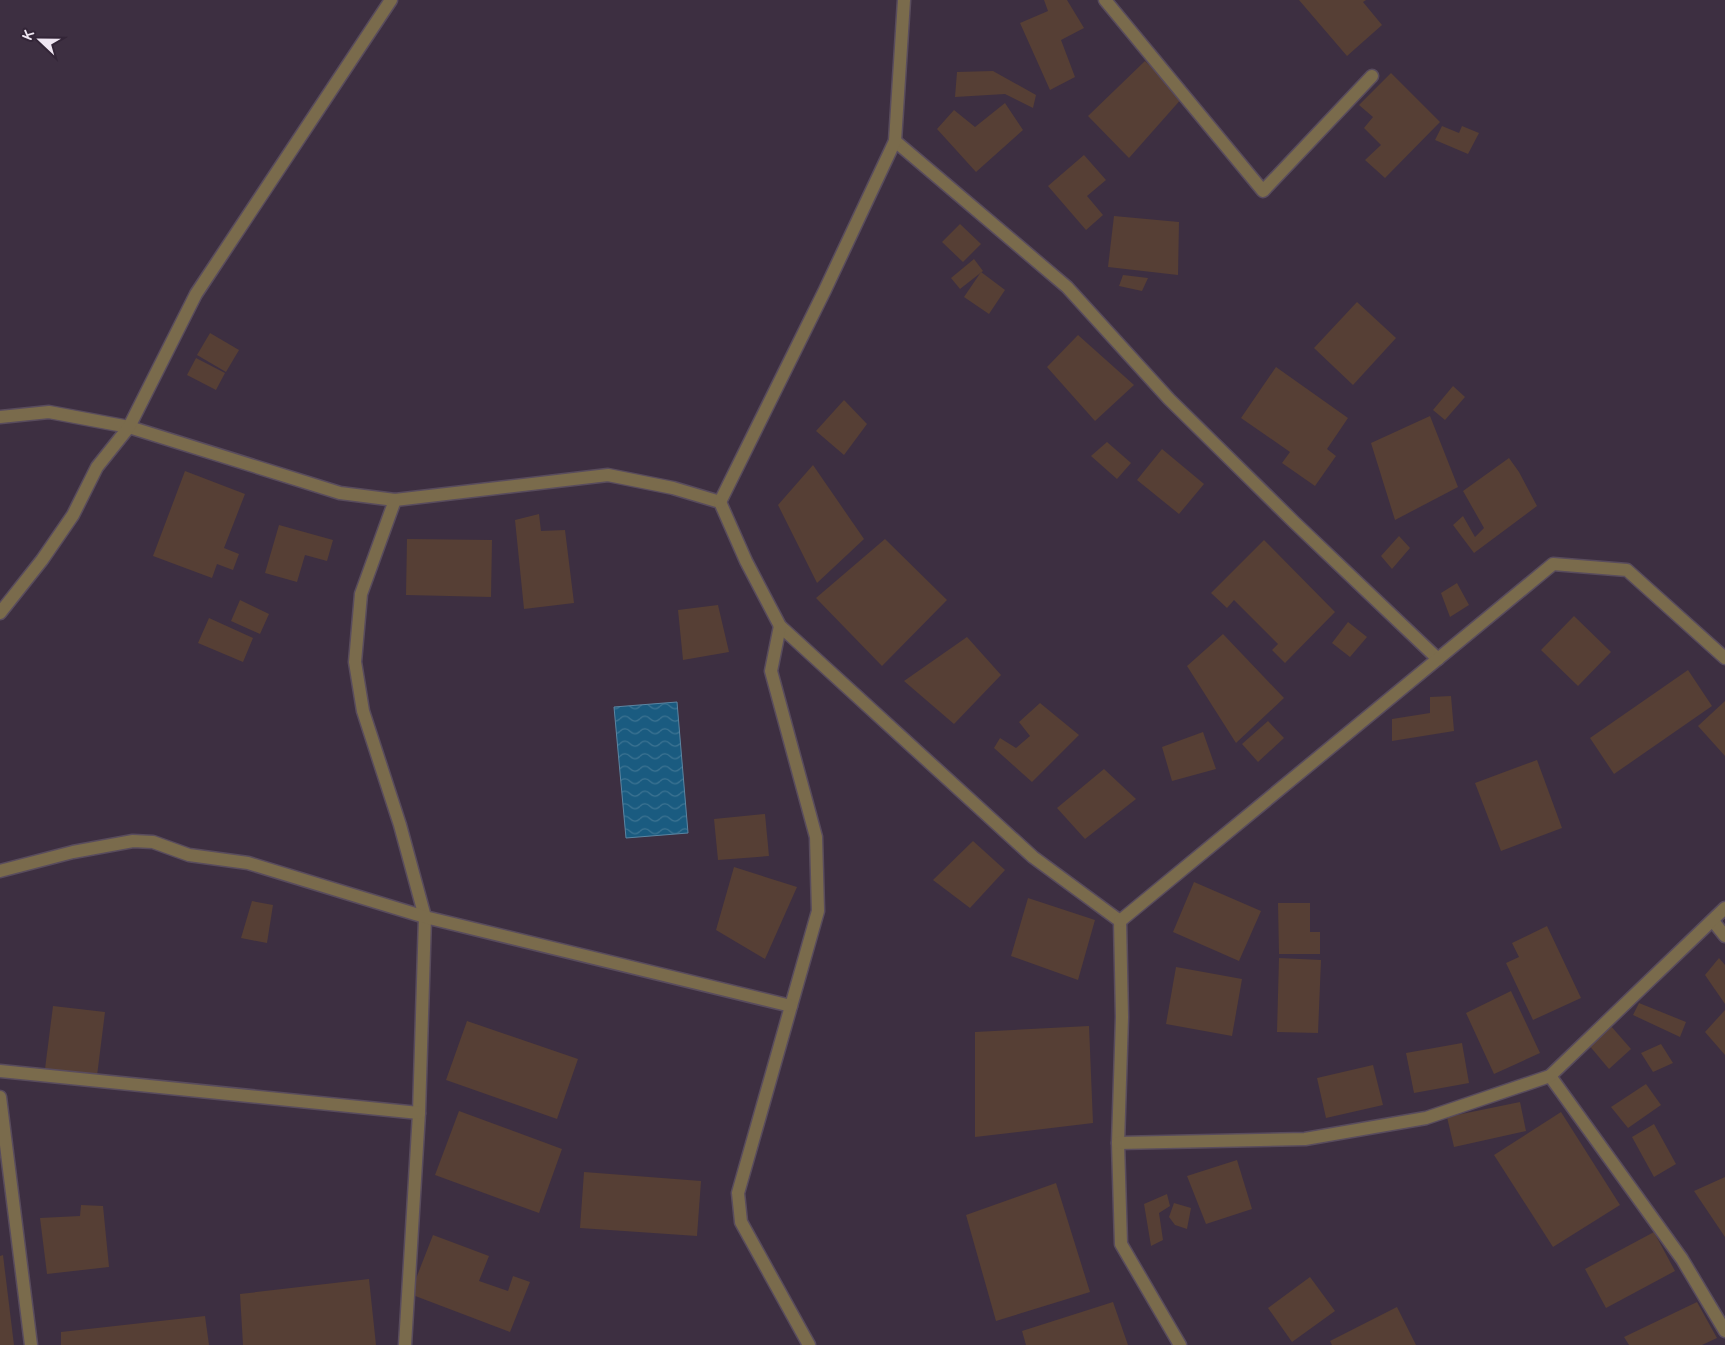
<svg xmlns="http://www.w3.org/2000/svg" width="1725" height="1345" font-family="'Varela Round',sans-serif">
<defs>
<pattern id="water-waves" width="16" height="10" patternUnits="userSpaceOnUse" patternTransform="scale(1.25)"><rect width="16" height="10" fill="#1a5b80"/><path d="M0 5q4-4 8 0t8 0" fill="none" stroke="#3c7392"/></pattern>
</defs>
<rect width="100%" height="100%" fill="#3d2f41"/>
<path fill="url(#water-waves)" stroke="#5a85a2" d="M677,702L688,833L626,838L614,707Z"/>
<g fill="#563f35">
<path d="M1044,0H1067L1084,28L1061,40L1075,77L1050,90L1020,23L1048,11Z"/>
<path d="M1299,0H1366L1363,2L1382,25L1347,56Z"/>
<path d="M1145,61L1183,97L1129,158L1088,116Z"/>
<path d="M993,71L1036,95L1033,108L1005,94L955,97L957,72Z"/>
<path d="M1391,73L1440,122L1385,178L1365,160L1381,145L1364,128L1373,117L1359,105Z"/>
<path d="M1005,103L1023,130L976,172L937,129L954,110L975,127Z"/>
<path d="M1442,126L1459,133L1462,126L1479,133L1468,154L1435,140Z"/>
<path d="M1084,155L1106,180L1087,196L1103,215L1086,230L1048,186Z"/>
<path d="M1114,216L1179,222L1178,275L1108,267Z"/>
<path d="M960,224L981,244L963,262L942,242Z"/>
<path d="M974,259L983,271L960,289L951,278Z"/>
<path d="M981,272L1005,290L989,314L964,297Z"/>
<path d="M1123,275L1148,278L1142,291L1119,286Z"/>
<path d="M1357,302L1396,338L1353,385L1314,348Z"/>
<path d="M210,333L239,350L226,372L197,355Z"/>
<path d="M1078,335L1134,385L1095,421L1047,367Z"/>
<path d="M196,358L225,373L216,390L187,375Z"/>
<path d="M1276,367L1348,418L1327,449L1336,456L1315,486L1282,463L1290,452L1241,418Z"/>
<path d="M1453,386L1465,397L1445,420L1433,410Z"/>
<path d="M844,400L867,424L844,455L816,431Z"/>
<path d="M1430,416L1458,487L1395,520L1371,443Z"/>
<path d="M1107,442L1131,463L1117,479L1091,456Z"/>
<path d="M1162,449L1204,484L1179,514L1137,480Z"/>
<path d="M1509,458L1519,472L1537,506L1474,553L1453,525L1463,516L1475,537L1484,528L1463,491Z"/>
<path d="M813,465L864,539L817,583L778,505Z"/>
<path d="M185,471L245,494L224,548L239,554L233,570L217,564L212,578L153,556Z"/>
<path d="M539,514L541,531L565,530L574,603L524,609L515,520Z"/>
<path d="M279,525L333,540L327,561L305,555L297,582L265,573Z"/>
<path d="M1399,536L1410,548L1392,569L1381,556Z"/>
<path d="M407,539L492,540L491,597L406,595Z"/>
<path d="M885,539L947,600L882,666L816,598Z"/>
<path d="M1264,540L1335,612L1285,663L1272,650L1278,644L1234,600L1227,608L1211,593Z"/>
<path d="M1457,583L1469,605L1450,617L1441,593Z"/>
<path d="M240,600L269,614L260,634L231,621Z"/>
<path d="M718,605L729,652L683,660L678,610Z"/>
<path d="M1574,616L1611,652L1578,686L1541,650Z"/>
<path d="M209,618L253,638L243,662L198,643Z"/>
<path d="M1348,622L1367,637L1350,657L1332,643Z"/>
<path d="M1223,634L1284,698L1236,743L1187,666Z"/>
<path d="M967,637L1001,675L954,724L904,681Z"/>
<path d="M1688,670L1712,706L1614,774L1590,738Z"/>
<path d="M1451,696L1454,731L1392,741V719L1430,713V697Z"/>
<path d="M1725,701V756L1698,726Z"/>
<path d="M1040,703L1079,735L1032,782L994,748L1000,738L1016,748L1030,736L1019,722Z"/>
<path d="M1268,721L1284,738L1258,762L1242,744Z"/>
<path d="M1203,732L1216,769L1172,781L1162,747Z"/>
<path d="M1537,760L1562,828L1501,851L1475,783Z"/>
<path d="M1104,769L1136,799L1085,839L1057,808Z"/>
<path d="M765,814L769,856L718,860L714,819Z"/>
<path d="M973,841L1005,870L970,908L933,880Z"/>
<path d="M734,867L797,887L765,959L716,930Z"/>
<path d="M1194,882L1261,911L1239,961L1173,932Z"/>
<path d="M1028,898L1095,920L1078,980L1011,956Z"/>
<path d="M252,901L273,905L267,943L241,938Z"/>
<path d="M1278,903H1310V932H1320V954H1279Z"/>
<path d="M1547,926L1581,998L1533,1020L1506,963L1519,957L1512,943Z"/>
<path d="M1279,958L1321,960L1318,1033L1277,1032Z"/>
<path d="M1719,958L1725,965V1004L1705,975Z"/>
<path d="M1176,967L1242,979L1232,1036L1166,1024Z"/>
<path d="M1511,991L1540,1053L1494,1074L1466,1013Z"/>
<path d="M1639,1003L1686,1022L1680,1037L1633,1015Z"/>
<path d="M53,1006L105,1012L97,1076L45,1069Z"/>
<path d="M1725,1010V1055L1705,1032Z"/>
<path d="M467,1021L578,1059L557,1119L446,1080Z"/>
<path d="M1610,1025L1631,1049L1609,1069L1588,1044Z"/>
<path d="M1089,1026L1093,1123L975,1137V1032Z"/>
<path d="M1462,1043L1469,1083L1414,1093L1406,1053Z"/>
<path d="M1661,1044L1673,1063L1653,1072L1641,1053Z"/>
<path d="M1373,1065L1383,1105L1326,1118L1317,1078Z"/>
<path d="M1646,1084L1661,1105L1628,1128L1611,1107Z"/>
<path d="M1520,1102L1526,1131L1454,1147L1447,1117Z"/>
<path d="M459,1111L562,1149L539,1213L435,1175Z"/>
<path d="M1561,1112L1620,1205L1553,1247L1494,1155Z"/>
<path d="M1654,1124L1676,1164L1654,1177L1632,1137Z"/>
<path d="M1237,1160L1252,1209L1206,1224L1187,1176Z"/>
<path d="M584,1172L701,1181L697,1236L580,1228Z"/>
<path d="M1725,1177V1237L1694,1191Z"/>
<path d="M1056,1183L1090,1292L996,1321L966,1215Z"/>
<path d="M1167,1194L1170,1206L1159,1213L1163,1240L1151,1246L1144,1204Z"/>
<path d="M1174,1203L1191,1208L1187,1229L1175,1225L1169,1217Z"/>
<path d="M81,1205L103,1206L109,1267L47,1274L40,1218L80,1216Z"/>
<path d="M1654,1232L1675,1271L1606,1308L1585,1269Z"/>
<path d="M433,1235L489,1256L479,1281L508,1291L513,1276L530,1282L510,1332L410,1294Z"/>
<path d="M3,1255L14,1345H0V1256Z"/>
<path d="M1310,1277L1335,1311L1292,1342L1268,1308Z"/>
<path d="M369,1279L376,1345H243L240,1294Z"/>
<path d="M1113,1302L1128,1345H1026L1022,1331Z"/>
<path d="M1697,1302L1717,1338L1702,1345H1629L1624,1337Z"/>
<path d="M1397,1307L1416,1345H1332L1330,1341Z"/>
<path d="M205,1316L209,1345H61V1332Z"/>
</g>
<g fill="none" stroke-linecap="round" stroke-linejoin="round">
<defs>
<g id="street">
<path d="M1105,0L1263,191L1372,76"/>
<path d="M895,141L1067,287L1169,399L1294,522L1438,659"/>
<path d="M0,417L49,412L129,427L340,493L395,500L608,475L673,488L720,502L746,561L780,626L1033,857L1120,921L1122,1017L1118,1143L1121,1244L1180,1345"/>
<path d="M395,500L361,594L355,662L363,711L400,825L425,917L419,1113L405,1345"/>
<path d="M720,502L825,290L895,141L904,0"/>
<path d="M0,613L42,560L73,515L97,467L129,427L196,294L391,0"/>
<path d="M780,626L771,671L816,837L818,911L738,1193L741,1222L809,1345"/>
<path d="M0,871L73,852L133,841L153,842L189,855L248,863L425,917L791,1006"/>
<path d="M1120,921L1553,564L1627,570L1725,658"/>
<path d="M1713,921L1725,936"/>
<path d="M0,1071L419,1113"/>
<path d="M1550,1076L1682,1259L1725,1331"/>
<path d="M0,1097L31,1345"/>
<path d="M1118,1143L1305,1139L1426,1118L1550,1076L1725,908"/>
</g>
</defs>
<use href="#street" stroke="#594c5d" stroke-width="15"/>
<use href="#street" stroke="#7a6b4c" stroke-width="12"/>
</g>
<g transform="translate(40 40) rotate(292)" stroke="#332537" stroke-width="4" paint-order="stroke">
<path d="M0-4L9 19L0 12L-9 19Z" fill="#efe6f2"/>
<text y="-8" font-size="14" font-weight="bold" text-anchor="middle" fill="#efe6f2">K</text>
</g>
</svg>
